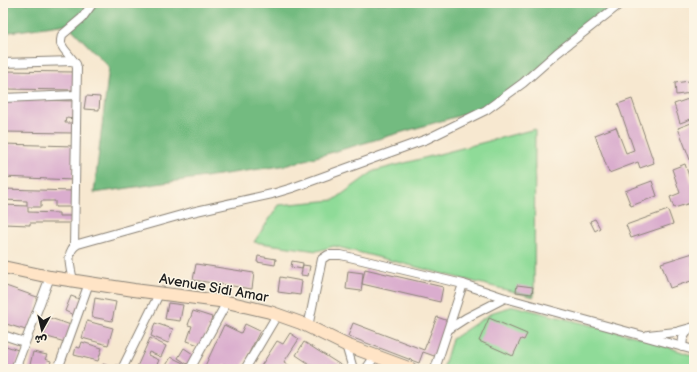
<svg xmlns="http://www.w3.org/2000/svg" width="697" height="372" font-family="'Balsamiq Sans','Playpen Sans Arabic',sans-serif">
<rect width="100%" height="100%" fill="#fcf5e5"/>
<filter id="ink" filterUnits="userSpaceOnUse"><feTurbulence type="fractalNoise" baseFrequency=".025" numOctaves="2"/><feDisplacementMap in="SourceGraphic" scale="8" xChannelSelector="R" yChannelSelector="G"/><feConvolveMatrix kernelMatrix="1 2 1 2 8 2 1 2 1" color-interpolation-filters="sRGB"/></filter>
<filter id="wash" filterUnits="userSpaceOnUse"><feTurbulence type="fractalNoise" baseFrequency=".012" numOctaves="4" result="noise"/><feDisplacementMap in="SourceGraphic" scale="16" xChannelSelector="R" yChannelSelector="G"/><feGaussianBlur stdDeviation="0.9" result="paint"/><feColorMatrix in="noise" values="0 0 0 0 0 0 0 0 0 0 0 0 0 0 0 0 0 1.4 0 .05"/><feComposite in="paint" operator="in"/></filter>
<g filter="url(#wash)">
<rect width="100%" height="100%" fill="#f7e8d0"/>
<g fill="#8fdb98" stroke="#567c5a">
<path d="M535,129L534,297L334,246L317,251L254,242L279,205L334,200L374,171Z"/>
<path d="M514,306L642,338L694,356V369H443L452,339L493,312Z"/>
</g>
<path fill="#73bb80" stroke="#486c4e" d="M3,3H619L493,106L288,165L94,193L109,67L67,24L3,33Z"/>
<g id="blocks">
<g fill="#daadce">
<path d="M3,71L75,72V90L3,89Z"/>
<path d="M689,81L691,93L676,95L675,83Z"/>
<path d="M86,96L100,97L99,110L84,109Z"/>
<path d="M694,97V118L680,123L674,104Z"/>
<path d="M3,99L75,101V119L66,118L65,123H74V133L3,132Z"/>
<path d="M632,99L654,163L640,168L638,162L609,173L595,135L616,127L626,153L634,150L618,104Z"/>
<path d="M694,122V164L692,165L678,128Z"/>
<path d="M3,144L74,146L73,180L3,177Z"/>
<path d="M685,164L694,191V202L674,208L670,197L680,193L672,169Z"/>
<path d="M652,181L657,196L631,206L625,191Z"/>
<path d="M3,189L73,191V207H55V201H41V207H28V212L59,213V216H71V223H30V225L3,224V205L27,206V201L3,200Z"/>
<path d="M668,210L673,224L631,238L626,225Z"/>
<path d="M595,219L600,228L595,231L590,221Z"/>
<path d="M693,253L694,280L670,288L661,263Z"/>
<path d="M258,256L276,259L275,265L257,262Z"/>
<path d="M292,261L303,263L302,269L291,267Z"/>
<path d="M196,264L254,273L252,289L193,280Z"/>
<path d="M303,265L310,266L308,276L301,275Z"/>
<path d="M365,269L443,287L440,302L362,284L361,291L346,289L348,271L363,273L362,284Z"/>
<path d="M280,277L302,281L300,295L278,292Z"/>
<path d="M3,285L40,298L29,331L3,323Z"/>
<path d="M517,285L533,287L532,294L516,292Z"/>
<path d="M71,296L85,301L78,317L65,311Z"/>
<path d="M95,298L116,302L112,321L92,317Z"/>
<path d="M168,303L183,305L180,321L165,319Z"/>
<path d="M193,311L212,317L202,346L187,341L192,326L188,325Z"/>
<path d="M437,317L451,322L437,357L423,352L419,363L348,336L353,323L424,350Z"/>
<path d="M50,318L71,325L65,342L44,336Z"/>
<path d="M489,318L527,334L524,340L521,339L513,356L479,341Z"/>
<path d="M87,321L113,328L108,345L82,338Z"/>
<path d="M155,323L173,329L168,343L151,336Z"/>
<path d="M245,324L260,331L241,369H234L224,364L222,369H201L203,366H205L224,325L241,333Z"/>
<path d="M290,333L299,339L284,362L295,369H266L261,366L277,341L283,344Z"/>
<path d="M150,338L166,346L161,357L149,352L148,355L159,360L155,369H136Z"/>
<path d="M82,342L102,348L98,361L74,355L76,347L80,348Z"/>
<path d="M304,342L347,369H317L296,355Z"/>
<path d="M3,345L21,351L15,369H3Z"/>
<path d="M184,348L196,356L190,366L178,358Z"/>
<path d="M33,352L47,355L45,359L51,361L49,369H29Z"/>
<path d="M171,357L185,364L182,369H164Z"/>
<path d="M103,364L115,368L116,365L121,366L120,369H102Z"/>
</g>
</g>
</g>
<g filter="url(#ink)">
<use href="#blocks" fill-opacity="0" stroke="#8a8276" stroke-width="1"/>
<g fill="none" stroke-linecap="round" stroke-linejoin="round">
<defs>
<g id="street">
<path d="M3,63L73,61"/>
<path d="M3,98L76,95"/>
<path d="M74,246L77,68L76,64L64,49L61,44V40L62,35L82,18L93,3"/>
<path d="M73,281C71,269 64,251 78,244L192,212L272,194L292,188L427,139L486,110L523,83L557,53L621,3"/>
<path d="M308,327L322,259L328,255H341L463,284L505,298L694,350"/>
<path d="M449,329L466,318L505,298"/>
<path d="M3,335L24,342"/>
<path d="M648,335L676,332L694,327"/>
<path d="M346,345L353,369"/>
<path d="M682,347L683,338L688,330"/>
<path d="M15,369L50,277"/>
<path d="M58,369L89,283"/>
<path d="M122,369L159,294"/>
<path d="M190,369L227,302"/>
<path d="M245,369L277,315"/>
<path d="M366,369L375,356"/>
<path d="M435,369L463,284"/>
</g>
<path id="secondary" d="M3,267L50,277L134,290L227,302L270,312L301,323L346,345L411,369"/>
</defs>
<use href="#street" stroke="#8a8276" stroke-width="10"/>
<use href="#secondary" stroke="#8a8276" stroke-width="14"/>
<use href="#street" stroke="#fff" stroke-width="8"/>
<use href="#secondary" stroke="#ffe4c6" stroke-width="12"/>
</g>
</g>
<g text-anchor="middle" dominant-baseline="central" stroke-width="3" stroke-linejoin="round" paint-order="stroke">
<g font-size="14" fill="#1c1c1c" stroke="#fcf5e5">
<text transform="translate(214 288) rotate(10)">Avenue Sidi Amar</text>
</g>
</g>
<rect width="697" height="372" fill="none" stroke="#fcf5e5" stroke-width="16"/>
<g transform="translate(42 330) rotate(188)" stroke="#fcf5e5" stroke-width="3" paint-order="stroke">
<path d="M0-3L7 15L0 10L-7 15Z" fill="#1c1c1c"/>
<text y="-6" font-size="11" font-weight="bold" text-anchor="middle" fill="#1c1c1c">ش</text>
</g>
</svg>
